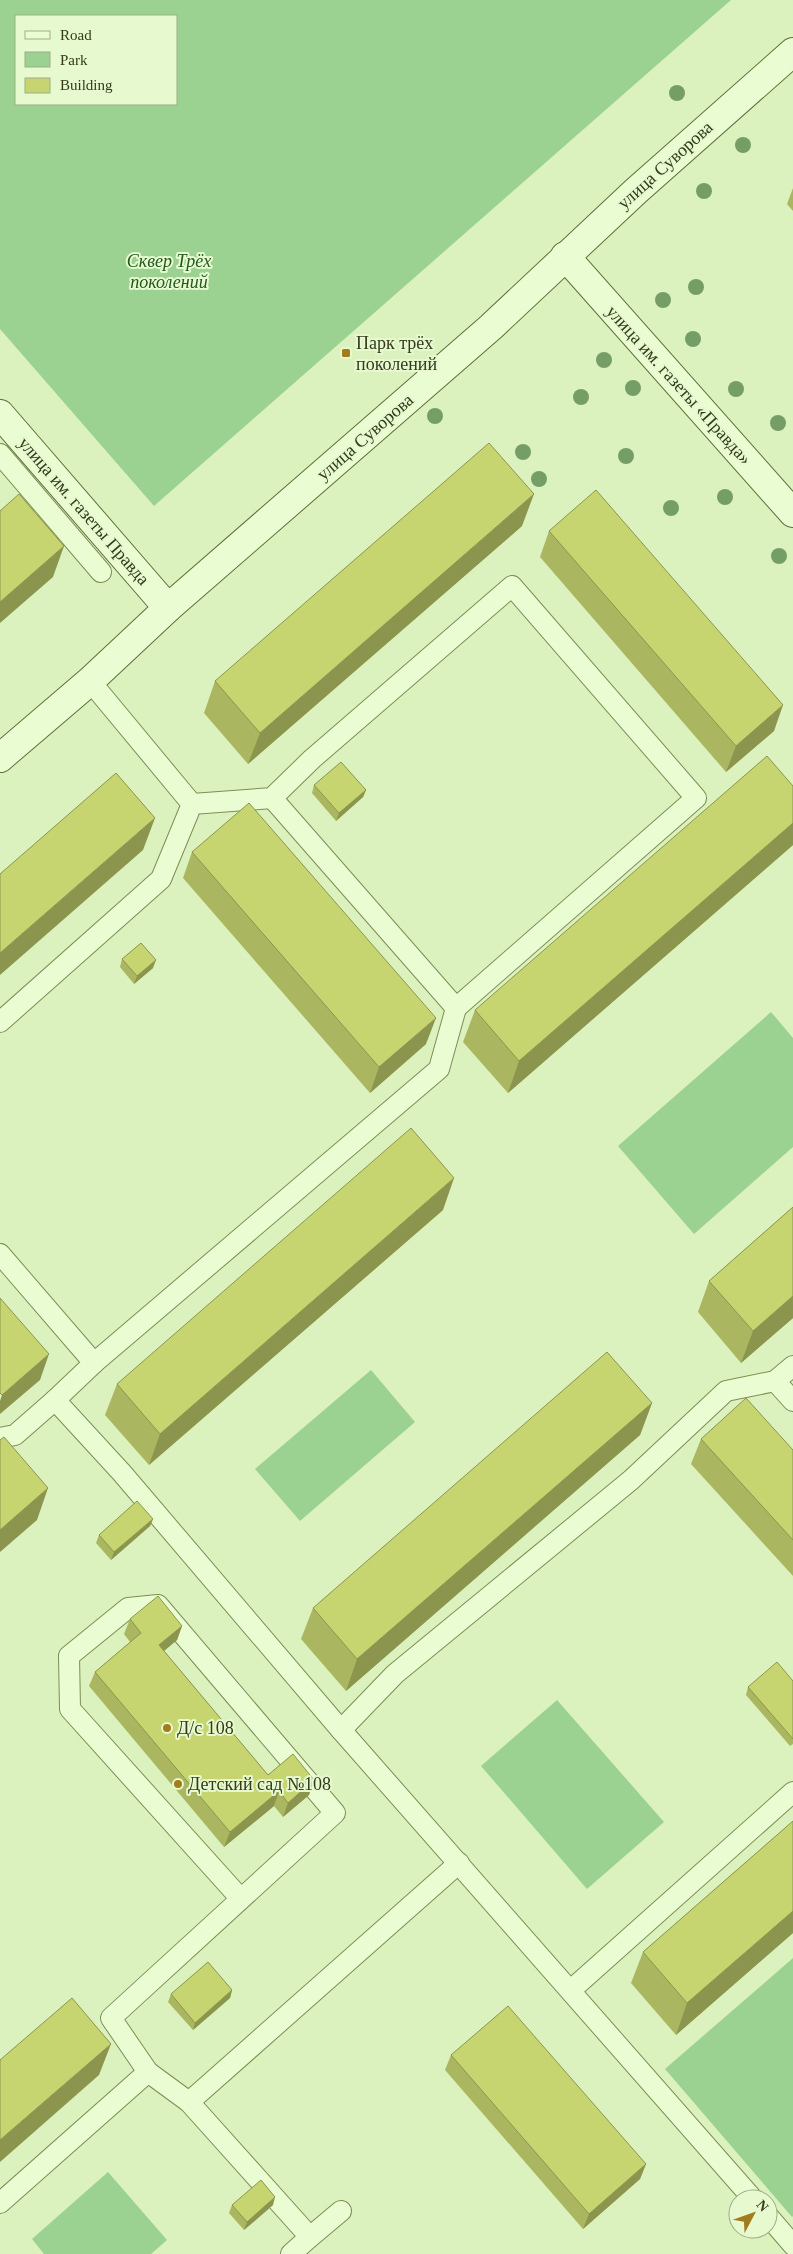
<svg xmlns="http://www.w3.org/2000/svg" width="793" height="2254" font-family="'Times New Roman',serif">
<rect width="100%" height="100%" fill="#dcf2be"/>
<g fill="#9bd191" fill-rule="evenodd">
<path d="M0,0H731L154,506L0,329ZM176,16V104H16V16Z"/>
<path d="M771,1012L793,1038V1147L694,1234L618,1146Z"/>
<path d="M371,1370L415,1422L300,1521L255,1469Z"/>
<path d="M557,1700L664,1822L587,1889L481,1766Z"/>
<path d="M793,1958V2216L792,2217L665,2069Z"/>
<path d="M108,2172L167,2240L151,2254H44L32,2239Z"/>
</g>
<g fill="none" stroke-linecap="round" stroke-linejoin="round">
<defs>
<g id="lane">
<path d="M0,454L101,572"/>
<path d="M90,681L192,804"/>
<path d="M0,1022L161,879L192,804L272,798L312,759L512,586L696,798L456,1008"/>
<path d="M0,1254L94,1363L55,1400"/>
<path d="M94,1363L439,1069L456,1008L272,798"/>
<path d="M775,1381L793,1401"/>
<path d="M0,1438L15,1435L55,1400L122,1473L341,1730L753,2199"/>
<path d="M341,1730L395,1674L631,1480L726,1391L775,1381L793,1366"/>
<path d="M571,1990L793,1792"/>
<path d="M148,2072L111,2018L335,1813L158,1605L128,1608L69,1656L70,1709L241,1899"/>
<path d="M189,2102L310,2237L291,2254"/>
<path d="M0,2203L148,2072L189,2102L459,1863"/>
<path d="M768,2216L793,2245"/>
<path d="M310,2237L341,2211"/>
</g>
<g id="secondary">
<path d="M565,256L793,513"/>
<path d="M0,414L168,608"/>
<path d="M0,758L90,681L168,608L491,327L636,191L793,52"/>
</g>
</defs>
<use href="#lane" stroke="#7e8d55" stroke-width="22"/>
<use href="#secondary" stroke="#626e38" stroke-width="30"/>
<use href="#lane" stroke="#eafcd2" stroke-width="20"/>
<use href="#secondary" stroke="#eafcd2" stroke-width="28"/>
</g>
<g fill="#759e67">
<circle cx="677" cy="93" r="8"/>
<circle cx="743" cy="145" r="8"/>
<circle cx="704" cy="191" r="8"/>
<circle cx="696" cy="287" r="8"/>
<circle cx="663" cy="300" r="8"/>
<circle cx="693" cy="339" r="8"/>
<circle cx="604" cy="360" r="8"/>
<circle cx="633" cy="388" r="8"/>
<circle cx="736" cy="389" r="8"/>
<circle cx="581" cy="397" r="8"/>
<circle cx="435" cy="416" r="8"/>
<circle cx="778" cy="423" r="8"/>
<circle cx="523" cy="452" r="8"/>
<circle cx="626" cy="456" r="8"/>
<circle cx="539" cy="479" r="8"/>
<circle cx="725" cy="497" r="8"/>
<circle cx="671" cy="508" r="8"/>
<circle cx="779" cy="556" r="8"/>
</g>
<g fill="#aab760">
<path d="M793,188V211L787,204Z"/>
<path d="M522,526L248,764L204,713L215,681Z"/>
<path d="M549,531L774,731L726,772L540,557Z"/>
<path d="M314,785L366,790L363,797L336,821L312,793Z"/>
<path d="M793,786V845L508,1093L463,1042L475,1010Z"/>
<path d="M192,852L426,1044L370,1093L183,878Z"/>
<path d="M122,959L153,968L134,984L120,967Z"/>
<path d="M793,1207V1318L741,1363L698,1312L709,1281Z"/>
<path d="M443,1210L149,1465L105,1415L117,1384Z"/>
<path d="M652,1403L640,1435L346,1691L301,1639L313,1608Z"/>
<path d="M701,1439L793,1450V1576L691,1464Z"/>
<path d="M153,1519L150,1526L111,1560L96,1543L99,1535Z"/>
<path d="M130,1619L182,1626L177,1640L164,1651L268,1775L314,1780L309,1795L283,1817L274,1806L224,1847L89,1686L95,1672L130,1642L124,1634Z"/>
<path d="M793,1681V1744L790,1746L746,1695L748,1687Z"/>
<path d="M793,1821V1933L676,2035L631,1983L643,1952Z"/>
<path d="M232,1990L230,1998L193,2030L168,2002L171,1994Z"/>
<path d="M451,2055L646,2164L640,2179L583,2229L445,2070Z"/>
<path d="M232,2205H273L244,2230L229,2213Z"/>
</g>
<g fill="#8b954e">
<path d="M534,494L522,526L248,764L260,733Z"/>
<path d="M64,546L53,577L0,623V602Z"/>
<path d="M783,705L774,731L726,772L736,746Z"/>
<path d="M366,790L363,797L336,821L339,813Z"/>
<path d="M155,818L143,850L0,975V953Z"/>
<path d="M793,823V845L508,1093L519,1061Z"/>
<path d="M156,960L153,968L134,984L137,976Z"/>
<path d="M436,1018L426,1044L370,1093L379,1067Z"/>
<path d="M454,1178L443,1210L149,1465L160,1434Z"/>
<path d="M793,1296V1318L741,1363L753,1331Z"/>
<path d="M49,1354L40,1380L0,1414V1401L2,1395Z"/>
<path d="M652,1403L640,1435L346,1691L357,1659Z"/>
<path d="M48,1488L37,1520L0,1552V1530Z"/>
<path d="M153,1519L150,1526L111,1560L114,1552Z"/>
<path d="M182,1626L177,1640L153,1660L159,1645Z"/>
<path d="M314,1780L309,1795L283,1817L288,1803Z"/>
<path d="M279,1791L274,1806L224,1847L230,1832Z"/>
<path d="M793,1911V1933L676,2035L687,2003Z"/>
<path d="M232,1990L230,1998L193,2030L195,2023Z"/>
<path d="M111,2044L99,2075L0,2162V2140Z"/>
<path d="M646,2164L640,2179L583,2229L589,2214Z"/>
<path d="M275,2197L273,2205L244,2230L247,2222Z"/>
</g>
<g fill="#c6d570" stroke="#8b954e">
<path d="M489,443L534,494L260,733L215,681Z"/>
<path d="M596,490L783,705L736,746L549,531Z"/>
<path d="M19,494L64,546L0,602V511Z"/>
<path d="M767,756L793,786V823L519,1061L475,1010Z"/>
<path d="M341,762L366,790L339,813L314,785Z"/>
<path d="M116,773L155,818L0,953V874Z"/>
<path d="M249,803L436,1018L379,1067L192,852Z"/>
<path d="M141,943L156,960L137,976L122,959Z"/>
<path d="M411,1128L454,1178L160,1434L117,1384Z"/>
<path d="M793,1207V1296L753,1331L709,1281Z"/>
<path d="M0,1298L49,1354L2,1395L0,1393Z"/>
<path d="M607,1352L652,1403L357,1659L313,1608Z"/>
<path d="M746,1398L793,1450V1540L701,1439Z"/>
<path d="M4,1437L48,1488L0,1530V1440Z"/>
<path d="M137,1501L153,1519L114,1552L99,1535Z"/>
<path d="M158,1596L182,1626L159,1645L268,1775L293,1754L314,1780L288,1803L279,1791L230,1832L95,1672L141,1633L130,1619Z"/>
<path d="M777,1662L793,1681V1739L748,1687Z"/>
<path d="M793,1821V1911L687,2003L643,1952Z"/>
<path d="M208,1962L232,1990L195,2023L171,1994Z"/>
<path d="M72,1998L111,2044L0,2140V2060Z"/>
<path d="M508,2006L646,2164L589,2214L451,2055Z"/>
<path d="M261,2180L275,2197L247,2222L232,2205Z"/>
</g>
<g fill="#a27d1f" stroke="#e6f9cf" stroke-width="2">
<rect x="341" y="348" width="10" height="10" rx="2.5"/>
<circle cx="167" cy="1728" r="5"/>
<circle cx="178" cy="1784" r="5"/>
</g>
<g text-anchor="middle" dominant-baseline="central" stroke-width="4" stroke-linejoin="round" paint-order="stroke">
<g font-size="18" fill="#343a1b" stroke="#e6f9cf">
<text transform="translate(665 165) rotate(-42)">улица Суворова</text>
<text transform="translate(679 385) rotate(48)">улица им. газеты «Правда»</text>
<text transform="translate(365 437) rotate(-41)">улица Суворова</text>
<text transform="translate(84 511) rotate(49)">улица им. газеты Правда</text>
</g>
<g font-size="18" font-style="italic" fill="#21591f" stroke="#e6f9cf">
<text x="169" y="261">Сквер Трёх<tspan x="169" dy="21">поколений</tspan></text>
</g>
<g font-size="18" fill="#343a1b" stroke="#e6f9cf" text-anchor="start">
<text x="356" y="343">Парк трёх<tspan x="356" dy="21">поколений</tspan></text>
<text x="177" y="1728">Д/с 108</text>
<text x="188" y="1784">Детский сад №108</text>
</g>
</g>
<rect x="15" y="15" width="162" height="90" fill="#e6f9cf" stroke="#9fad87"/>
<rect x="25" y="31" width="25" height="8" fill="#eafcd2" stroke="#9fad87"/>
<text x="60" y="40" font-size="15" fill="#343a1b">Road</text>
<rect x="25" y="52" width="25" height="15" fill="#9bd191" stroke="#9fad87"/>
<text x="60" y="65" font-size="15" fill="#343a1b">Park</text>
<rect x="25" y="78" width="25" height="15" fill="#c6d570" stroke="#9fad87"/>
<text x="60" y="90" font-size="15" fill="#343a1b">Building</text>
<g transform="translate(753 2214) rotate(49)"><circle r="24" fill="#e6f9cf" stroke="#9fad87"/>
<path d="M0-4L9 19L0 12L-9 19Z" fill="#a27d1f"/>
<text y="-8" font-size="14" font-weight="bold" text-anchor="middle" fill="#343a1b">N</text>
</g>
</svg>
